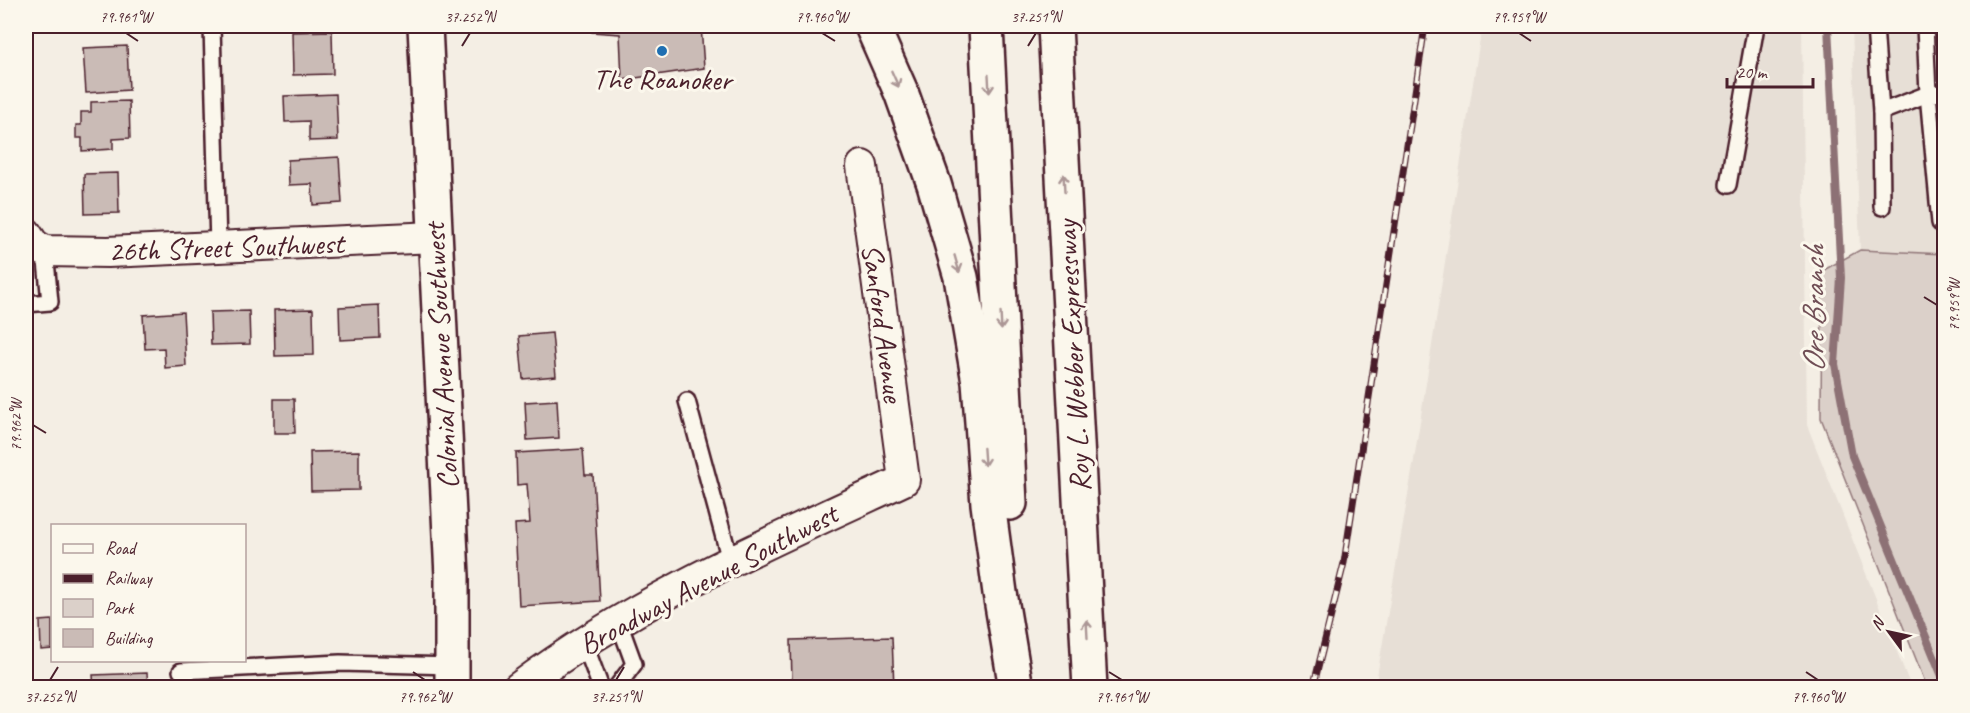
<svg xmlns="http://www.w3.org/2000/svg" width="1970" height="713" font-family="Caveat,sans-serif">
<rect width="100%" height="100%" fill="#f4eee4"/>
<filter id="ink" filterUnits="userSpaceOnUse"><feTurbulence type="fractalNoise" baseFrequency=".0167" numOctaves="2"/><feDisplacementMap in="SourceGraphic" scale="12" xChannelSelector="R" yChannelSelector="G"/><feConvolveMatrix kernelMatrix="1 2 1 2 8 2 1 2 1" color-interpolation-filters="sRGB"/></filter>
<g filter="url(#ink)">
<g fill="#e7dfd6">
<path d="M1482,26H1802L1807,425L1911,687L1375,688L1414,460Z"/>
<path d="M1852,26H1944V254L1860,250Z"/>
</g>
<path fill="#dbd0c9" stroke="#92787a" stroke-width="1.5" d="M1860,250L1944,254V687H1927L1821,418L1822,271Z"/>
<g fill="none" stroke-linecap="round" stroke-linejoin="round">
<path stroke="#8d7174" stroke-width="8" d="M1828,26L1841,278L1835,364L1852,456L1944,681"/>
</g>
<g fill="#cabbb6" stroke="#4a1f2b" stroke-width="1.5">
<path d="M592,26H701L704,68L622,80L620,34L592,32Z"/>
<path d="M332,31L333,74L293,75L292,32Z"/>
<path d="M127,46L129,90L86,93L83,48Z"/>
<path d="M336,94L338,140L309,141V121L285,122L284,96Z"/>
<path d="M129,101L130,138L113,139V149L82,151V138H76V125H81V112H91V102Z"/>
<path d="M339,157L342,203L313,205L312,184L289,185L288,160Z"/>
<path d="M118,173L119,213L85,214L84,174Z"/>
<path d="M379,305L380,338L340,340L339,307Z"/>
<path d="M313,309L314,355L275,356L274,310Z"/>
<path d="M249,311L250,344L211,345L210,312Z"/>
<path d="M183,312L186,366L165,368L164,348L145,349L143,315Z"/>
<path d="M552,333L556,376L523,379L519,336Z"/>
<path d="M274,399H294L295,433H274Z"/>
<path d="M557,400L559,438L527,440L525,402Z"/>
<path d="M583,449L585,475H593L600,601L519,606L515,524L530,523L527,484L517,485L516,453Z"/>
<path d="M359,451V490L311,491L310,452Z"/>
<path d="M52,620V649L41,650L40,621Z"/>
<path d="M892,637L894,688H774V684L792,683L791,640Z"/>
<path d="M147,673L148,688H94L93,675Z"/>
</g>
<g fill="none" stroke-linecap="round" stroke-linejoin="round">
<defs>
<g id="lane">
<path d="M212,26L218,246"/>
<path d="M1875,26L1881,112L1928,94L1925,26"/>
<path d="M1881,112L1882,207"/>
<path d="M1728,185L1756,26"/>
<path d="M1940,223L1928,94L1944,93"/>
<path d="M26,304L50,302L45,251"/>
<path d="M687,401L730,560"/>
<path d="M584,642L601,688"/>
<path d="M181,671L340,663L452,666"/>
<path d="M616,688L634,664L618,620"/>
</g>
<g id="street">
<path d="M26,233L34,245L45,251L108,252L435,237"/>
<path d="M518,688C637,599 770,542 904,480L862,166"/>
</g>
<path id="secondary" d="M425,26L452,576V688"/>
<g id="highway">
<path d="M872,26L901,92L934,184L961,277L979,382L988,504L1000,593L1016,688"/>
<path d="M986,26L1010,503"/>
<path d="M1055,26L1090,688"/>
</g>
</defs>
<use href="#lane" stroke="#4a1f2b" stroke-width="20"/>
<use href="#street" stroke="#4a1f2b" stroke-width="34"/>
<use href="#secondary" stroke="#4a1f2b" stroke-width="38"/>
<use href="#highway" stroke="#4a1f2b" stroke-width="38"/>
<use href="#lane" stroke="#fbf7ec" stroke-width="15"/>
<use href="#street" stroke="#fbf7ec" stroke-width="30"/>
<use href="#secondary" stroke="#fbf7ec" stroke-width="33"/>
<use href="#highway" stroke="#fbf7ec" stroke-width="33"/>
<defs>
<path id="rail" d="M1313,688L1344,563L1425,26"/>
</defs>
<use href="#rail" stroke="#4a1f2b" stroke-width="7"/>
<use href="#rail" stroke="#fbf7ec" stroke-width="4.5" stroke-dasharray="14" stroke-linecap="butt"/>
</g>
<defs><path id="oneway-shaft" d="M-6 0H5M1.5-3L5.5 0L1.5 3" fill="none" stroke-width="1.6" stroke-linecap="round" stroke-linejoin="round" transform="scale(1.5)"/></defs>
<g stroke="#ab9695">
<use href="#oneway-shaft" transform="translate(895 79) rotate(66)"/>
<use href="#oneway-shaft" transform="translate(989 84) rotate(87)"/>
<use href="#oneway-shaft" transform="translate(1064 183) rotate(-93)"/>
<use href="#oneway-shaft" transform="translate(957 264) rotate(74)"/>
<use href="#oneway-shaft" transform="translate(1001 321) rotate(87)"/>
<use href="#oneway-shaft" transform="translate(984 457) rotate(86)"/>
<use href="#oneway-shaft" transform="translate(1087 629) rotate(-93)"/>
</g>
</g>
<path fill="none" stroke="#4a1f2b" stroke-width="2" d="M126,33L138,41M822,33L835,41M1519,33L1531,41M462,46L470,33M1028,46L1036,33M1924,297L1937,305M33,425L46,433M413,672L425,680M1109,672L1122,680M1806,672L1818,680M50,680L58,667M616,680L624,667"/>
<circle fill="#1f6fb2" stroke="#fbf7ec" stroke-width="2" cx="662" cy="51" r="6"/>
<g text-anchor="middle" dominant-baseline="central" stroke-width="6" stroke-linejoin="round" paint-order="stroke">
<g font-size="30" fill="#4a1f2b" stroke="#fbf7ec">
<text x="662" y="79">The Roanoker</text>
</g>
<g font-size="30" fill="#4a1f2b" stroke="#fbf7ec">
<text transform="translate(226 247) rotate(-2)">26th Street Southwest</text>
<text transform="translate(883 323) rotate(82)">Sanford Avenue</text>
<text transform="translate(441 356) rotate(-93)">Colonial Avenue Southwest</text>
<text transform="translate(1073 356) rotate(-93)">Roy L. Webber Expressway</text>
<text transform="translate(708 579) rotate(-28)">Broadway Avenue Southwest</text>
</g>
<g font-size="32" font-style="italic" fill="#714f56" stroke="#fbf7ec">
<text transform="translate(1813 309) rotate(-90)">Ore Branch</text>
</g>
</g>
<rect width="1970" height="713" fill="none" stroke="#fbf7ec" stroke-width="66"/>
<rect x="51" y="524" width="195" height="138" fill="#fbf7ec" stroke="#b4a19f" stroke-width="1.5"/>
<rect x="63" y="544" width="30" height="9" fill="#fbf7ec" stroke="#b4a19f" stroke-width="1.5"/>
<text x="105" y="554" font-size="18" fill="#4a1f2b">Road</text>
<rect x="63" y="574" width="30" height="9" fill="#4a1f2b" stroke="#b4a19f" stroke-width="1.5"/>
<text x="105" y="584" font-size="18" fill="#4a1f2b">Railway</text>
<rect x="63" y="599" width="30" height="18" fill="#dbd0c9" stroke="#b4a19f" stroke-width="1.5"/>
<text x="105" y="614" font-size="18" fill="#4a1f2b">Park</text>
<rect x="63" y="629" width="30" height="18" fill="#cabbb6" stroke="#b4a19f" stroke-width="1.5"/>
<text x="105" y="644" font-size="18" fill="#4a1f2b">Building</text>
<g transform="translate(1889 632) rotate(303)" stroke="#fbf7ec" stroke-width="4.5" paint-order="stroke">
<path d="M0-4.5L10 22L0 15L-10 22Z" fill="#4a1f2b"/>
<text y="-9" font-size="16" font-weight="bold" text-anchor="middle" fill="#4a1f2b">N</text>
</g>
<path d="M1727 78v9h86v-9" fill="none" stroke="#4a1f2b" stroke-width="3"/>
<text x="1736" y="78" font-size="18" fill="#4a1f2b" stroke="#fbf7ec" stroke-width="4.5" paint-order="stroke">20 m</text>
<rect x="33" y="33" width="1904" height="647" fill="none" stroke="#4a1f2b" stroke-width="2"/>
<g font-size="15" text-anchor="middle" fill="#4a1f2b">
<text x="126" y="22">79.961°W</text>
<text x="470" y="22">37.252°N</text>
<text x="822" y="22">79.960°W</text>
<text x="1036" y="22">37.251°N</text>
<text x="1519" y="22">79.959°W</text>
<text transform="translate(1954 305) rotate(-90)" y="5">79.959°W</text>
<text transform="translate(16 425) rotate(-90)" y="5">79.962°W</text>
<text x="50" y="702">37.252°N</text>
<text x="425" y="702">79.962°W</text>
<text x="616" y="702">37.251°N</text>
<text x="1122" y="702">79.961°W</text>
<text x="1818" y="702">79.960°W</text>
</g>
</svg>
